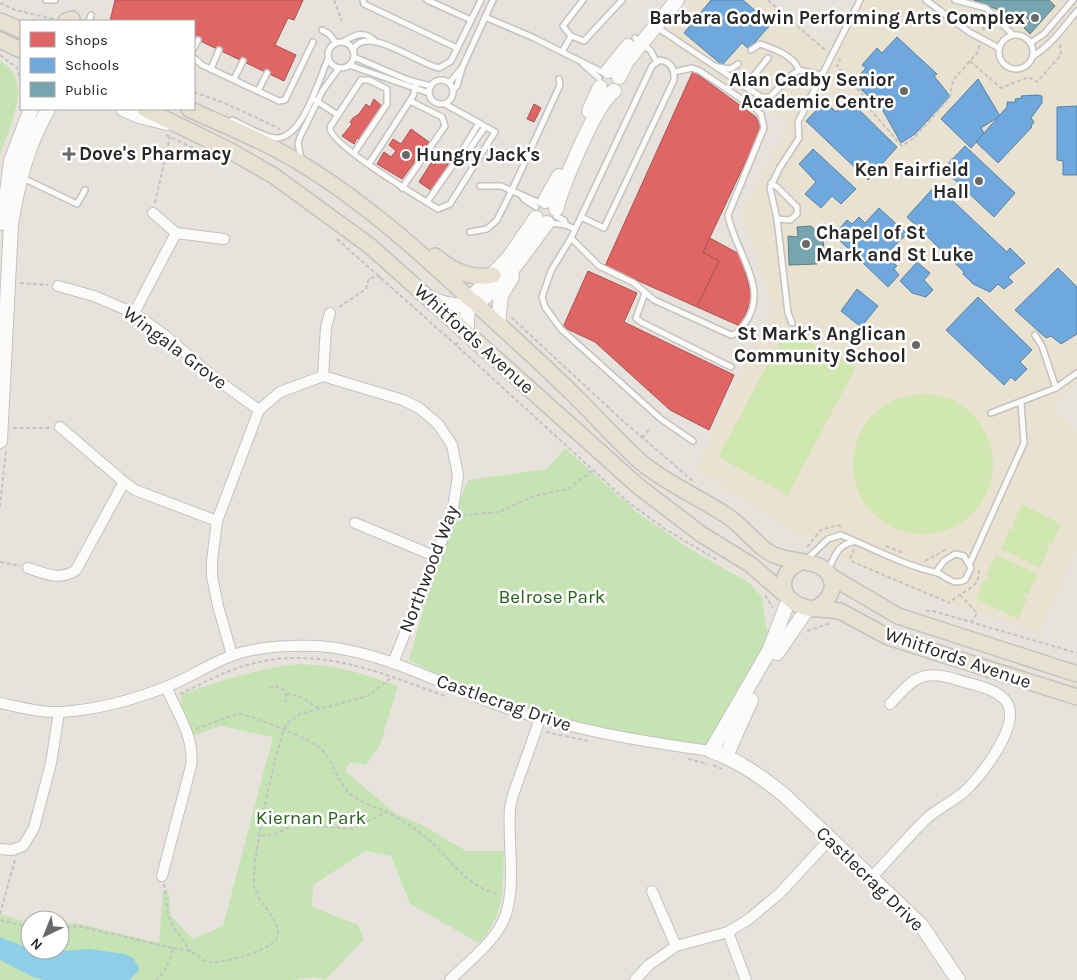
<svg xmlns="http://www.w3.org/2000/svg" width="1077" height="980" font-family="Karla,sans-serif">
<rect width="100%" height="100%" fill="#e7e3dc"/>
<path fill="#eae2d0" d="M693,0H770L828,49L858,0H1077V384L1054,407L1077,431V551L1039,634L898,585L787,528L697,469L773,306L741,213L790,123L657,38Z"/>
<g fill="#c6e3b4">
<path d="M0,61C36,81 8,127 0,156Z"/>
<path d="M565,448L639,514L693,551L748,582L762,597L766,627L771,640L727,723L707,744L624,739L539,724L409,660L440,550L468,480L547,469Z"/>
<path d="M297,664C338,665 360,673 398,686L380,745L366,765L350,762L345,771L395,813L424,826L466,851H504C502,889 507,912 479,943L410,904L391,856L365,851L313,885L312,907L358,925L364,940L325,980L314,977L292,980H0V914L30,923V950H60V924L76,923L159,943L163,890L168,889L171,916L193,939L223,926L273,737L221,726L192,736L181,706L182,694C220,681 257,669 297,664Z"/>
</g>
<g fill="#d1e7b2">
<path d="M786,330L856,367L788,495L718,457Z"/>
<circle cx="923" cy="464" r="70"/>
<path d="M1022,504L1061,524L1052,544L1048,543L1047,546L1050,547L1040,568L1001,549L1010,528L1013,529L1015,526L1012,525Z"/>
<path d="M996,555L1038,574L1028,595L1025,594L1024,596L1027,598L1018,619L976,599L985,578L989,580L990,578L986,575Z"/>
</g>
<path fill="#8fcee9" d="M0,937L40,953L89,949L125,954L133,958L139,967L138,972L129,980H44L33,977L0,960Z"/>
<g fill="#e06666" stroke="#a95353">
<path d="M303,0L294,20L288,18L275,45L296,55L284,81L194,38V21H110L115,0Z"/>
<path d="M693,71L756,117L761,129L703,252L719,261L697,307L605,266Z"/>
<path d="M374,99L385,109L379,113L360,139L357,138L354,144L342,136L352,124L350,122L353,118L359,114L366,104L370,107Z"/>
<path d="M534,104L541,108L534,122L527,119Z"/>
<path d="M411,129L429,142L402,179L377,164L384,152L391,157L396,151L389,145L393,139L401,144Z"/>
<path d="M443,151L455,158L432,191L419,182L431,163L434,165Z"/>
<path d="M710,238L741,255L752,299L740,326L697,307L719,261L703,252Z"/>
<path d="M588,271L637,293L624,322L734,375L709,430L670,410L595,342L563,327Z"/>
</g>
<g fill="#6fa8dc" stroke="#5a82a6">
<path d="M711,0H743L771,24L749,49L742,43L722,65L684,33Z"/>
<path d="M897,37L937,74L934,76L950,96L915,134L901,143L882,109L853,82L866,68L862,65L877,48L882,53Z"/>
<path d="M978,79L1000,116L981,128L984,133L971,148L941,119Z"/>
<path d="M1037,95L1042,96V103L1031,118L1034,122L1031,126L1032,127L998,163L976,142L1007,107V102H1016L1015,99L1022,98L1021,96Z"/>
<path d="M848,99L897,147L868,180L806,121L825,101L836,112Z"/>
<path d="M1077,106V175H1063V161L1057,160V107Z"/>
<path d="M965,146L1015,193L994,217L943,169Z"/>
<path d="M813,149L856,189L841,204L832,196L821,208L805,194L816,182L799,164Z"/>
<path d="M936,185L1007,252L1010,248L1025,263L1008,277L1013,282L1004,289L998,284L990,292L973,284L963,274L964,272L907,217Z"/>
<path d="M879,208L907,234L885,255L897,266L894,269L899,275L888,287L834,235L847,220L852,224L859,217L865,223Z"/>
<path d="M917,262L930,273L924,280L933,290L926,297L912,293L900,281Z"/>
<path d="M1058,268L1077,287V334L1061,344L1051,336L1046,338L1015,310Z"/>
<path d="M857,289L878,306L861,327L841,311Z"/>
<path d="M978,297L1032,350L1020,362L1027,369L1015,381L1011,377L1004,385L946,330Z"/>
</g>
<g fill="#76a5af" stroke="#5f8086">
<path d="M974,0H1049L1055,6L1030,34L1024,28L1030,21L1024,15L1014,24L1001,11Z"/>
<path d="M811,226L823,237L824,252L818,253L817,264L789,265L788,236L798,237L797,227Z"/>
</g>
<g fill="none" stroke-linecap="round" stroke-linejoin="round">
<defs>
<g id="lane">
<path d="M46,0H55"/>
<path d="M363,0L364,4L457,48"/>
<path d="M427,0L471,20"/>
<path d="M583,0L563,26L571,36L584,41L622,0"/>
<path d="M926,0L969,32L999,48"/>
<path d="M955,0L986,8L1013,35"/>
<path d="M485,17L532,37L604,73"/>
<path d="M89,21L91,15"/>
<path d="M655,26L761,97H770L789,77L799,70L821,75"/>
<path d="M322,30L329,34L336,43"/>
<circle cx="1016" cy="52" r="17"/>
<path d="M635,38L651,51L656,61"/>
<circle cx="341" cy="55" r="13"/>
<path d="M343,42C355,35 363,30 374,40"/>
<path d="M1030,43L1044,34L1073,0"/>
<path d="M194,48L198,40"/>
<path d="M353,50C365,23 420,65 439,68L451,61L481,0"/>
<path d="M751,50L760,44C774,49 793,55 799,70"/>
<path d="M562,52L571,36"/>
<path d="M1033,56C1051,45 1064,27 1077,11"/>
<path d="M354,57L408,80L431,86"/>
<path d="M194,58L202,65L279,101L285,100L313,42"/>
<path d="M583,64L599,78"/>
<path d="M349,65L429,93"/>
<path d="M718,67L730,69L738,64"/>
<path d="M211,69L219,50"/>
<path d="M234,79L243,61"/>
<circle cx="441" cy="92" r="12"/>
<path d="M449,83L462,68"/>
<path d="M745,87L768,58"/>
<path d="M453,90L457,86L462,68L493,0"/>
<path d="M258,91L267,73"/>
<path d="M315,100L338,115"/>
<path d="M232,120C243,125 265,138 276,138C303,139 319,78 328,59"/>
<path d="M354,153L387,104V89L369,80H361L330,127C327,143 422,199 438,209L450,204L495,132L445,104"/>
<path d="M301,159L298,143L300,137L323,90L339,68"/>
<path d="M457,159L479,123"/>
<path d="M369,164L413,96L417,83"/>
<path d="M23,178L77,204L85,190"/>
<path d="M771,183L777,187L797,207V214L790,220L777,219"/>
<path d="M480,186H501L540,203"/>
<path d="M402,188L445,126L442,117L410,101"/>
<path d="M522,196L525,200L536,207"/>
<path d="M427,202L457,159L464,157L485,127"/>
<path d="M556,216L564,220L566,225"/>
<path d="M581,217L604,228L674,80C675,69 671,62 660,60L652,66L571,238L551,271L542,297L545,307L561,329L661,419L693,441"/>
<path d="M550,223L566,225L575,229"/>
<path d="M470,232L487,229L497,220L512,190L560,85L559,79"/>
<path d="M571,238L599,266L634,283L654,300L731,335C738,334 741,329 745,323C771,288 734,251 728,215L764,128L761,114L755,108L700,71L692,68L674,72"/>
<path d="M645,293L636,318L641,322L731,367"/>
<path d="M792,323L788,313L777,219L770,188L779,169L799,138L798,122L860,0"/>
<path d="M1035,335L1042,346L1056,388"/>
<path d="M991,413L1056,388L1077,373"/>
<path d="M806,560L828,539L841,535C872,548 901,564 934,572C946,574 951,587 965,580L971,568L964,556L955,554L944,561L936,572"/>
<path d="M970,563L1024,443L1021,403"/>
<path d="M827,571C835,558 836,545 853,542"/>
</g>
<g id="street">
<path d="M153,213L176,233L224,239"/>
<path d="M58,286L94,296L134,313L166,336L212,376L259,410"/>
<path d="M134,313L176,233"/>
<path d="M323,376L326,327L330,313"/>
<path d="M60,427L124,482L135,490L217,521"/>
<path d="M355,523L437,557"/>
<path d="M28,568C46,574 60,581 76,570L124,482"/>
<path d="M232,655L218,606L212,576V561L217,521L259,410L280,392L323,376L403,400L419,408L438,424L452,445L458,475L452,515L393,663"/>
<path d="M0,703C19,707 40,713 60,712C95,710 133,700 166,687C189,678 209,664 231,656C257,646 290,645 317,646C383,650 443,686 504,707C573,730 639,741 711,751"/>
<path d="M0,849L12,850L23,846L34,828L51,763L59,712"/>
<path d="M162,876L191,766C195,738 177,712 166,687"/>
<path d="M872,877C889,859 906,839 924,821C936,809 951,803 964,792C980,778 1023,723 1006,701C996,688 973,685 958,680C922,668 914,678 890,704"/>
<path d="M652,891L676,946"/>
<path d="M728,932L746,980"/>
<path d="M450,980C467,963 488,947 500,927C519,896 507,844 510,808L513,795L540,719"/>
<path d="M635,980L649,965L676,946L728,932L749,919L780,893L829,840"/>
</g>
<g id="secondary">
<path d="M608,71L628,46"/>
<path d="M619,77L627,61L677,0"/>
<path d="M123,109L139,116L167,123"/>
<path d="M589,111L600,87"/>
<path d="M545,201L559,176"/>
<path d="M556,209C563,185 595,104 614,91"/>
<path d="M3,223L11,161L31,109"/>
<path d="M430,298C446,306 466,309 482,299C502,288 532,242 547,223"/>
<path d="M498,324L501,295L512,277"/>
<path d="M467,332V317L470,299L510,256L536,218"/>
<path d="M0,441L11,224C18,182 27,146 48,109"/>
<path d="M789,599L769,651L711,751C738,760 760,776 783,794L921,925L958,980"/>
<path d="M777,653L808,608"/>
<path d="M726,756L751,700"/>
</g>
<g id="primary">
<path d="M0,21L21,30"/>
<path d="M66,21L72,19"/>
<path d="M0,40L21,50"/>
<path d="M145,109L229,150L274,176L370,246L638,486L701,534L751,565L796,604L808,608L840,611L888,637L1077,697"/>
<path d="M189,109C228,127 269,143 305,166C365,203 419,251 470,299"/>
<path d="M435,256C451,270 472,280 493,275"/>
<path d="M474,302C510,335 546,367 580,401C601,422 620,444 642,463C668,484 698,497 726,515C740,524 750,537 763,548C784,566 815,556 828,573C839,588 827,604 813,609"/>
<path d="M830,576L898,616L1077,674"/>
<path d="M786,595C780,581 786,569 799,563"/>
</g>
</defs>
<use href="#lane" stroke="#c4c2c2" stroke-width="8"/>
<use href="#street" stroke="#c4c2c2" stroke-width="12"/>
<use href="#secondary" stroke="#c4c2c2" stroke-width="16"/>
<use href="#primary" stroke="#c3c2bf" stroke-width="18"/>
<g stroke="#c4c3c3" stroke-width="2" stroke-dasharray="4 2.5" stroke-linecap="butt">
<path d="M334,0L342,21"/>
<path d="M768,0L826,51"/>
<path d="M0,3L15,10L54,19"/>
<path d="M981,14L984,31"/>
<path d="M0,55L17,68L21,82"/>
<path d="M838,59L840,60L837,66L869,102L868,107L902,146L914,138L950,97L953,80L977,53L980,45"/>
<path d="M970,61L1001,88L1029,77L1037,82L1061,55L1060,43"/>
<path d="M194,92L227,104L280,129"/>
<path d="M166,135L195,149"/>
<path d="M155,203L170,137"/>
<path d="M337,239L456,345"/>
<path d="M20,283L48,285"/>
<path d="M339,307L366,289L369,278L382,277"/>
<path d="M511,317L624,422L693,481"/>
<path d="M458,342L456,345L628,502L665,529L717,560"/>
<path d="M13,428H51"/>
<path d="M642,438L650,428"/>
<path d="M0,507L6,450"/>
<path d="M462,515L499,512L534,496L568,489L593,470"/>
<path d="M886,546L903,553"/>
<path d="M807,547L821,530L837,525L843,527"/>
<path d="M854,549L850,558L853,562L950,603C960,590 980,591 979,570"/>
<path d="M925,561L947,549"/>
<path d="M0,562L20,566"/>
<path d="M765,595L773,608"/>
<path d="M960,595L977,613L972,622"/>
<path d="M926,611H933L1077,653"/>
<path d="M807,631L831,623"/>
<path d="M269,688L276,686L284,690L287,697L284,705"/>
<path d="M180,694C197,686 214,677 232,670C309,641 373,670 445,696"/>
<path d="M286,694L299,696L320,709"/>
<path d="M196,729L234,715L241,714C257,718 312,739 322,750C332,761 336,775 344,787C352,800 373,806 387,812"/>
<path d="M546,732L588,741"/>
<path d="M688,759L708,764"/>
<path d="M713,765L722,769"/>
<path d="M261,836L275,834L296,824L352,829L387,812C403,821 419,830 432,843C454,863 468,888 499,894"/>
<path d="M164,884L168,915L174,928L191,952"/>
<path d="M0,914L15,860"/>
<path d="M0,920L30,927"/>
<path d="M60,928L78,926L173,948C170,961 166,971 156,980"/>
<path d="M173,948C179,949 187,950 192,952C199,956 204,962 212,962C225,963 279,949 278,934C278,917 258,903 254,886C250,868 276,744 286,726C289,721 295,718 300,714L368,696L392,677"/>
</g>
<use href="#lane" stroke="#fbfbfa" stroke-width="5"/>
<use href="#street" stroke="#fbfbfa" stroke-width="10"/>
<use href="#secondary" stroke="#fbfbfa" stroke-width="14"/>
<use href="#primary" stroke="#e6e1d1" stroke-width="15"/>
</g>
<g fill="#6b6967" stroke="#fff" stroke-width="2">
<circle cx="1035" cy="18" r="5"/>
<circle cx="904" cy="91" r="5"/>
<path d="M66.5 146.5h5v5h5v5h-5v5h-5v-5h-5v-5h5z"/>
<circle cx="406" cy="155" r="5"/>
<circle cx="979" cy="181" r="5"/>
<circle cx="806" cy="244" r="5"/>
<circle cx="916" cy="345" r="5"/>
</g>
<g text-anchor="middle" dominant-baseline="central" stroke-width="5" stroke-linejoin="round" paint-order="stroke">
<g font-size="19" font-weight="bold" fill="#282828" stroke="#fff" text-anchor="end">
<text x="1025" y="18">Barbara Godwin Performing Arts Complex</text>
<text x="894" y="80">Alan Cadby Senior<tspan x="894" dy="22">Academic Centre</tspan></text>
<text x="79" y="154" text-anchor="start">Dove's Pharmacy</text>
<text x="416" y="155" text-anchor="start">Hungry Jack's</text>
<text x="969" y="170">Ken Fairfield<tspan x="969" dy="22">Hall</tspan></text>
<text x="816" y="233" text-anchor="start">Chapel of St<tspan x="816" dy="22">Mark and St Luke</tspan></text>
<text x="906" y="334">St Mark's Anglican<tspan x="906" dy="22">Community School</tspan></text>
</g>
<g font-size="19" fill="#282828" stroke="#fff">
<text transform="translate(474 339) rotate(42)">Whitfords Avenue</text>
<text transform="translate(175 348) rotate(37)">Wingala Grove</text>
<text transform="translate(429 569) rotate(-69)">Northwood Way</text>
<text transform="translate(958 658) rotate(19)">Whitfords Avenue</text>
<text transform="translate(504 703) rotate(19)">Castlecrag Drive</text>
<text transform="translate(870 879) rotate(44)">Castlecrag Drive</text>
</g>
<g font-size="19" fill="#246418" stroke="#fff">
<text x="552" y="597">Belrose Park</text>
<text x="311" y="818">Kiernan Park</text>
</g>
</g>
<rect x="20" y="20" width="175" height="90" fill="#ffffff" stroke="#a9a9a9"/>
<rect x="30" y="32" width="25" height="15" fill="#e06666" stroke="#a9a9a9"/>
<text x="65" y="45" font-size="15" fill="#282828">Shops</text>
<rect x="30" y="58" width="25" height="15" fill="#6fa8dc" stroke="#a9a9a9"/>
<text x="65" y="70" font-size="15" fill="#282828">Schools</text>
<rect x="30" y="82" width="25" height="15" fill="#76a5af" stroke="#a9a9a9"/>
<text x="65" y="95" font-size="15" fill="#282828">Public</text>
<g transform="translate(45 935) rotate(223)"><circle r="24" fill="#ffffff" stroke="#a9a9a9"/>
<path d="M0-4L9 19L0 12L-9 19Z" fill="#6b6967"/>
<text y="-8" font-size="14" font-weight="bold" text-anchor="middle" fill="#282828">N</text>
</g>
</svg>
